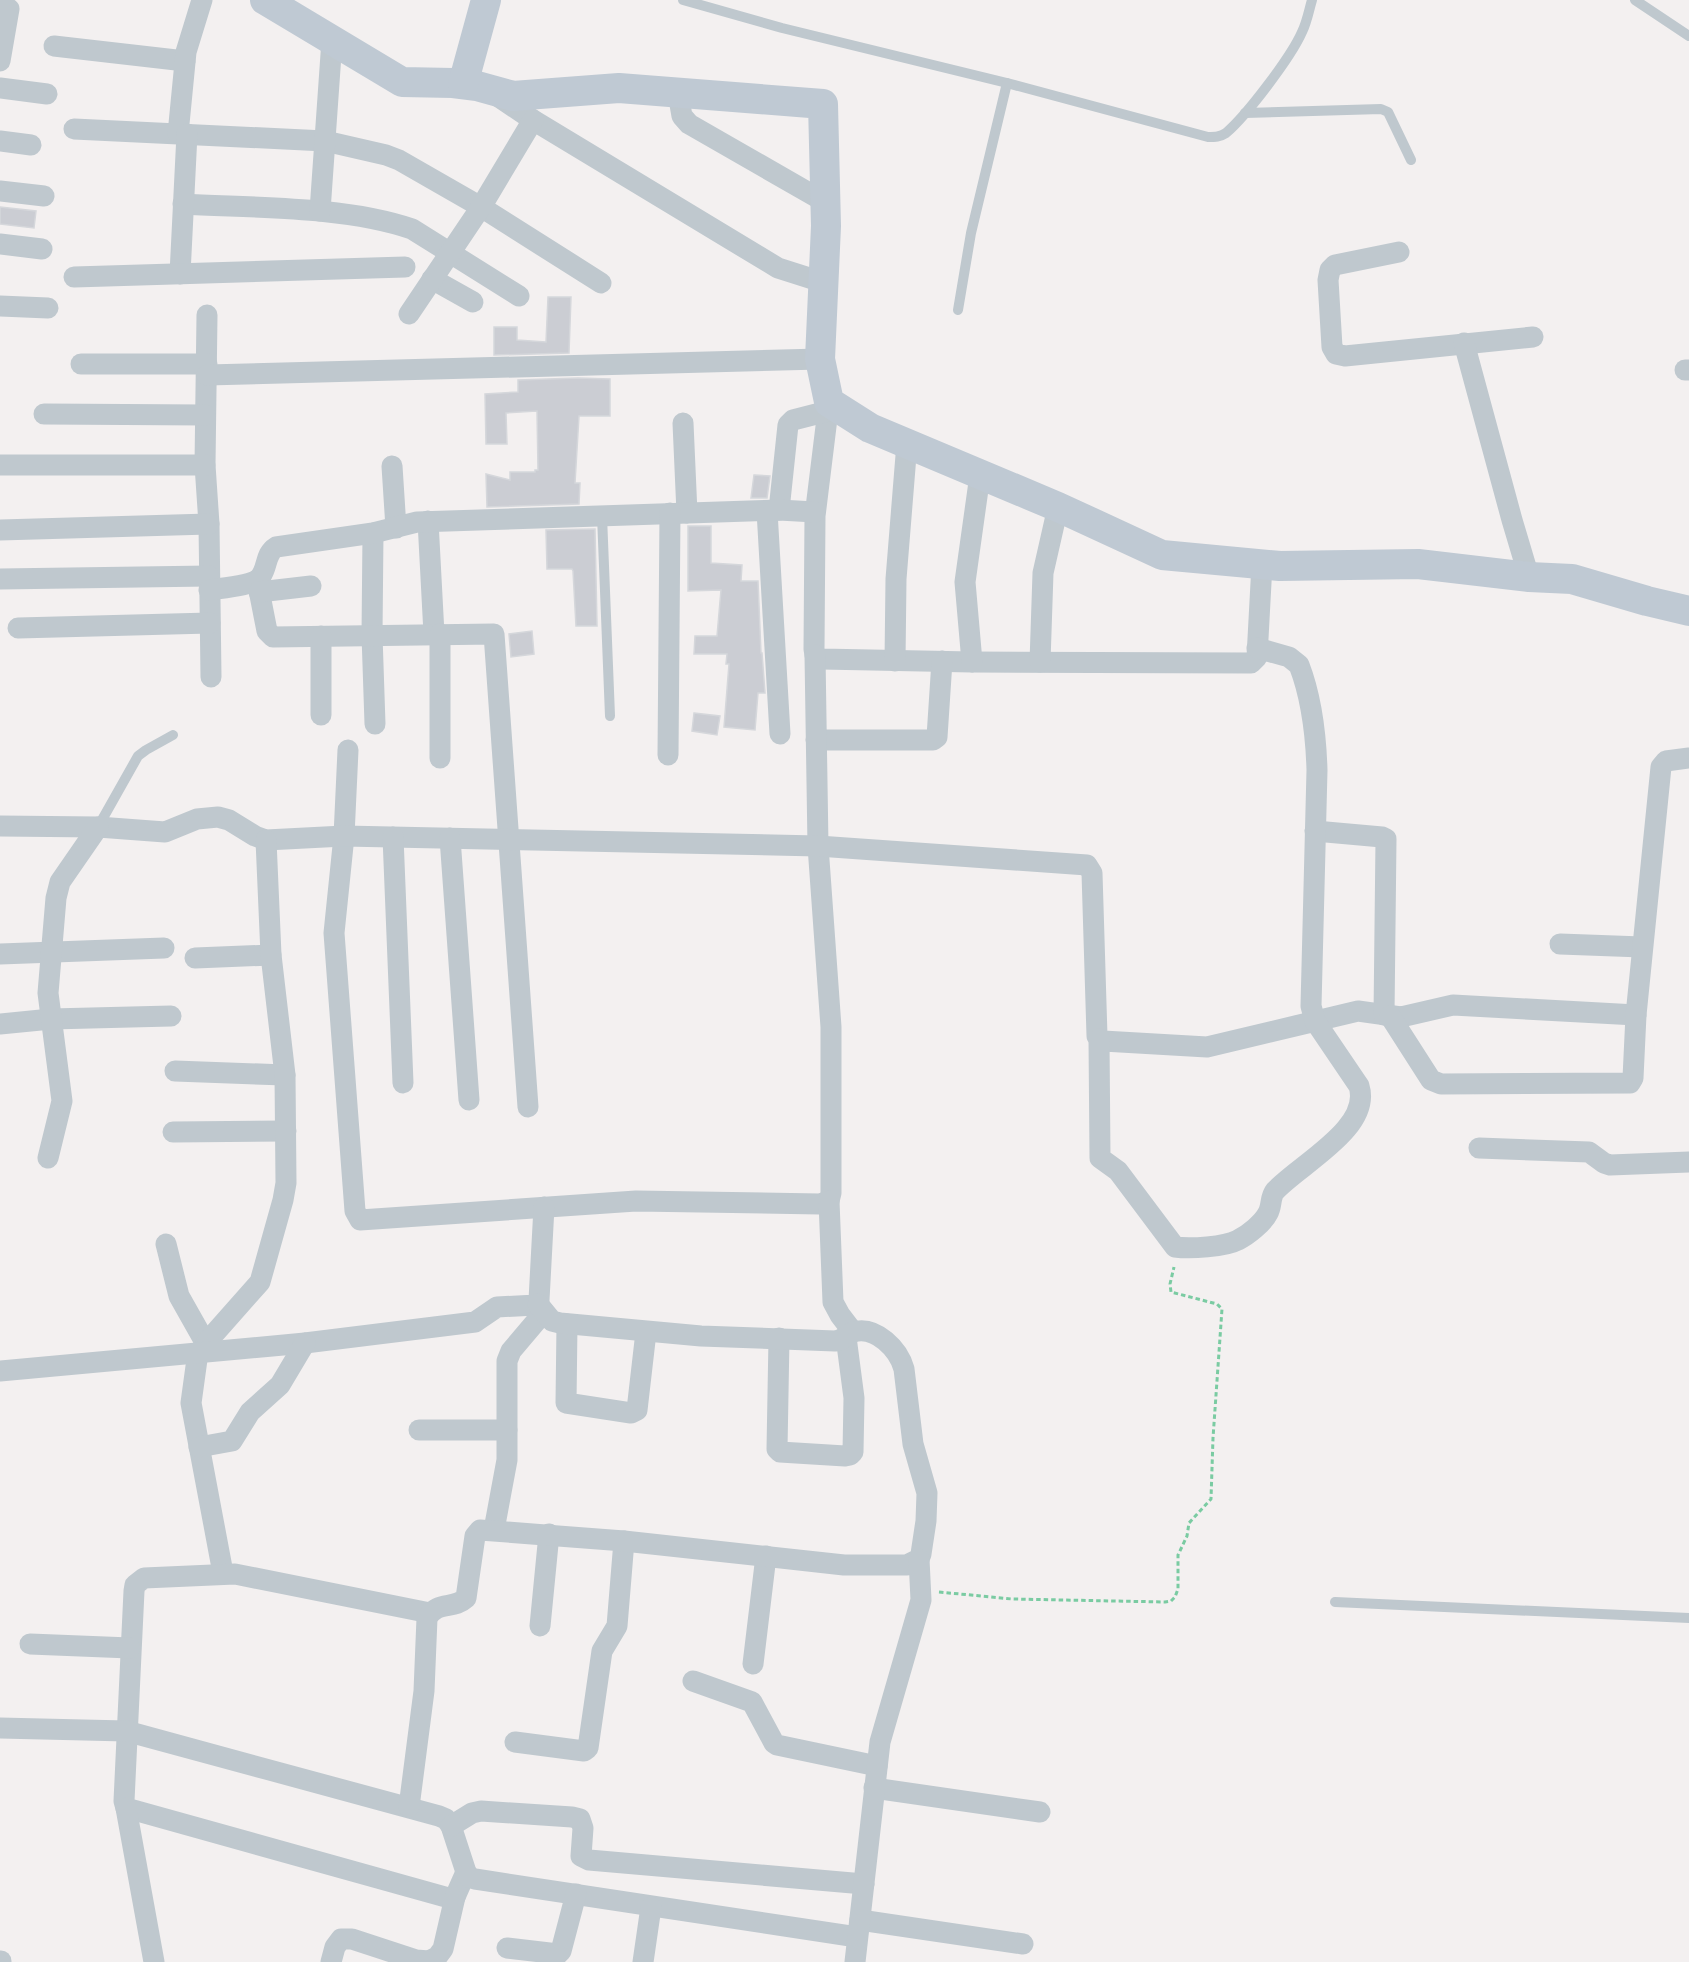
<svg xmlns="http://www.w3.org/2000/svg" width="1689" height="1962" font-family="Overpass,sans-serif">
<rect width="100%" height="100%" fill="#f3f0f0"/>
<g fill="#cbcdd3" stroke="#d5d7db" stroke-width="1.5">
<path d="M0,207L36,211L34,228L0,224Z"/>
<path d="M548,297H571L569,353L494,355V327H517V340L546,342Z"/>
<path d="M578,378L610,379V416H579L575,483H580L579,504L487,507L486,474L510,480V472H535V470H538L537,411L506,413L507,444H486L485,394L518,392V380Z"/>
<path d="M754,475L770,476L767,498H751Z"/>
<path d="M688,526H711V563L742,565L741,581H758L761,653H762L765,693H758L755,730L724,727L729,664H726L727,654H694L695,636H717L721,590L688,591Z"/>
<path d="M595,529L597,626H576L573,571L572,569H547L546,530Z"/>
<path d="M532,631L534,654L511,657L509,634Z"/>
<path d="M694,713L720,716L717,735L692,731Z"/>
</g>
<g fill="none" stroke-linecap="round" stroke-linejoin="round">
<path stroke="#7acba2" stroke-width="3" stroke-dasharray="4.5 3" stroke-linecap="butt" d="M939,1592L1012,1599L1165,1602L1171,1601L1175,1597L1178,1589V1555L1187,1536L1189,1523L1211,1499L1213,1438L1222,1309L1217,1304L1171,1292L1170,1284L1174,1267"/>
<g stroke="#bfc8ce" stroke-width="10">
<path d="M683,0L782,28L1007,83L1208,137C1215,137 1220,137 1226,133C1247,115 1291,57 1302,32C1307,22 1309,10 1312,0"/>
<path d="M1635,0L1689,36"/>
<path d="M1245,113L1381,109L1388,112L1411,160"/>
<path d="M958,310L971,233L1007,83"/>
<path d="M602,516L610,716"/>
<path d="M98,827L138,756L146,750L173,735"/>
<path d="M1335,1602L1689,1618"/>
</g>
<g stroke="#bfc8ce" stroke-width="21">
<path d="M0,4L4,5L9,9L0,61"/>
<path d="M54,46L185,61"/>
<path d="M0,88L47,94"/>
<path d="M678,93L682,116L689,124L825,202"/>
<path d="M496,95L533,120L778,268L822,282"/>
<path d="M74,129L325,141L386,155L399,160L481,207L601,283"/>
<path d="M178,134L186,52L202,0"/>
<path d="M0,141L31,145"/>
<path d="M0,191L44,196"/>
<path d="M183,204C255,208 345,206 412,229L519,296"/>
<path d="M320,211L332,40"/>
<path d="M0,244L42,249"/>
<path d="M1399,252L1335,265L1330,270L1328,280L1332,347L1336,354L1345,356L1533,337"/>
<path d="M180,274L187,134"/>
<path d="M74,277L405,267"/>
<path d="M432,279L473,302"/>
<path d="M0,306L48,308"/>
<path d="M409,314L481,207L533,120"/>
<path d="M207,315L205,465L209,524L211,677"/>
<path d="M1464,343L1512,520L1529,577"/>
<path d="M81,364H207"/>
<path d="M1685,370H1689"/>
<path d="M207,375L820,359"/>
<path d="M829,402L815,516L814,649L815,655L821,659L972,662L1251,663L1257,657L1262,564"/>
<path d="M44,414L205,415"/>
<path d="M683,423L687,513"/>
<path d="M0,465H205"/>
<path d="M392,466L396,528"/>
<path d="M779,510L788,425L793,420L828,411"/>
<path d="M767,511L780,734"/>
<path d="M428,521L434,634"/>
<path d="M0,530L209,524"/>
<path d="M373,533L372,635L375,724"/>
<path d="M0,579L209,576"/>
<path d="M257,580L267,631L273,637L494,634L528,1107"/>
<path d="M209,590C221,588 255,586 261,576C268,566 265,554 276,547L373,533L417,522L779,510L815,512"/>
<path d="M259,592L311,586"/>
<path d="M18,628L210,623"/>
<path d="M895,661L896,579L907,443"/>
<path d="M972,662L965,582L980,475"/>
<path d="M1040,662L1043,573L1058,507"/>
<path d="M321,715V636"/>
<path d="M816,740H933L937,737L942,661"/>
<path d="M348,750L344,836L334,933L355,1211L360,1220L636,1201L820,1204L829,1201L831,1193V1027L818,846L815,655"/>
<path d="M668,755L670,513"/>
<path d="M440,758V634"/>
<path d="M0,826L98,827L165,832L197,819L218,817L229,820L255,836L266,840L344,836L818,846L1087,865L1092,873L1097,1036L1103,1041L1207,1047L1358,1011L1401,1017L1453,1005L1636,1015"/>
<path d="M1315,831L1382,837L1386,839L1384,1015"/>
<path d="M393,837L403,1083"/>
<path d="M450,838L469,1100"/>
<path d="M1560,944L1642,947"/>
<path d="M0,954L164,948"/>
<path d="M195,958L271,955"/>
<path d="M1390,1016L1431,1080L1441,1084L1630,1083L1633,1078L1636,1015L1661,767L1666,761L1689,758"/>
<path d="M0,1024L51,1019L171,1016"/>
<path d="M1099,1039L1100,1158L1118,1171L1175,1247C1190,1249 1225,1247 1238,1240C1248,1235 1263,1223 1268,1213C1272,1206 1270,1197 1275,1191C1300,1164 1372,1128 1359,1086L1315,1021L1311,1006L1317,770C1316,737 1311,696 1299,665L1289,657L1257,648"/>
<path d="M175,1071L285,1075"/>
<path d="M173,1132L286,1131"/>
<path d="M1479,1148L1589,1152L1604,1163L1610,1165L1689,1162"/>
<path d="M48,1158L62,1101L48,993L56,898L60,882L98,827"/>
<path d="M829,1201L833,1302L840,1315L853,1332"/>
<path d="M166,1244L179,1296L210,1351"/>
<path d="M567,1324L566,1403L631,1413L637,1410L646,1332"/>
<path d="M779,1338L777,1449L780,1452L845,1456L850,1455L853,1452L854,1398L846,1337"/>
<path d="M206,1343L260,1282L283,1200L286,1183L285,1075L271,955L266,840"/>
<path d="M198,1352L191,1403L223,1573"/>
<path d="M0,1371L305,1343L475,1322L497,1307L536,1305L539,1300L544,1207"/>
<path d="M419,1430H507"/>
<path d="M199,1447L232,1441L250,1412L280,1385L305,1343"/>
<path d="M494,1530L507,1460V1361L511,1351L544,1312"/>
<path d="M430,1613L235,1574L144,1578L135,1585L134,1591L124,1801L126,1808L130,1809L449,1898L455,1897L466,1872"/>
<path d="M540,1626L549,1534"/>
<path d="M30,1644L130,1648"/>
<path d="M753,1664L766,1556"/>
<path d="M693,1681L752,1702L774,1743L777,1745L877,1766"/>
<path d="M0,1728L126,1731L439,1816L446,1819L451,1826L466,1872L469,1877L475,1879L857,1937"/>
<path d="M515,1742L584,1751L588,1748L602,1651L617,1626L624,1541"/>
<path d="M874,1788L1040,1812"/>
<path d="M409,1807L424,1691L427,1618C438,1600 453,1610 466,1598L475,1536L480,1530L624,1541L844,1565H907L919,1559L921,1554L926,1521L927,1493L913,1444L904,1369C899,1350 876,1325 853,1332C846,1335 843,1340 835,1341L701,1336L560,1323L552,1321L538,1304"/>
<path d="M126,1808L154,1962"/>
<path d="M451,1826L472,1813L481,1811L572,1817L580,1819L583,1828L581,1856L589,1860L864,1884"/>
<path d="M860,1920L1023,1944"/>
<path d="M507,1948L558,1954L561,1951L576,1894"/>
<path d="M0,1961H1"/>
<path d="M331,1962L335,1947L341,1939H352L416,1960L429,1961L437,1957L443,1949L455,1897"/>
<path d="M643,1962L651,1907"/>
<path d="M855,1962L880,1742L921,1600L919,1559"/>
</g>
<g stroke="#bfc9d3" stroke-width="30">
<path d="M265,0L402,82L453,83L477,86L513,96L619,88L823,104L826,226L820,359L829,402L870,428L1058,507L1162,555L1280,566L1418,564L1529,577L1572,579L1647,601L1689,611"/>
<path d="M463,84L486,0"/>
</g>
</g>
</svg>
